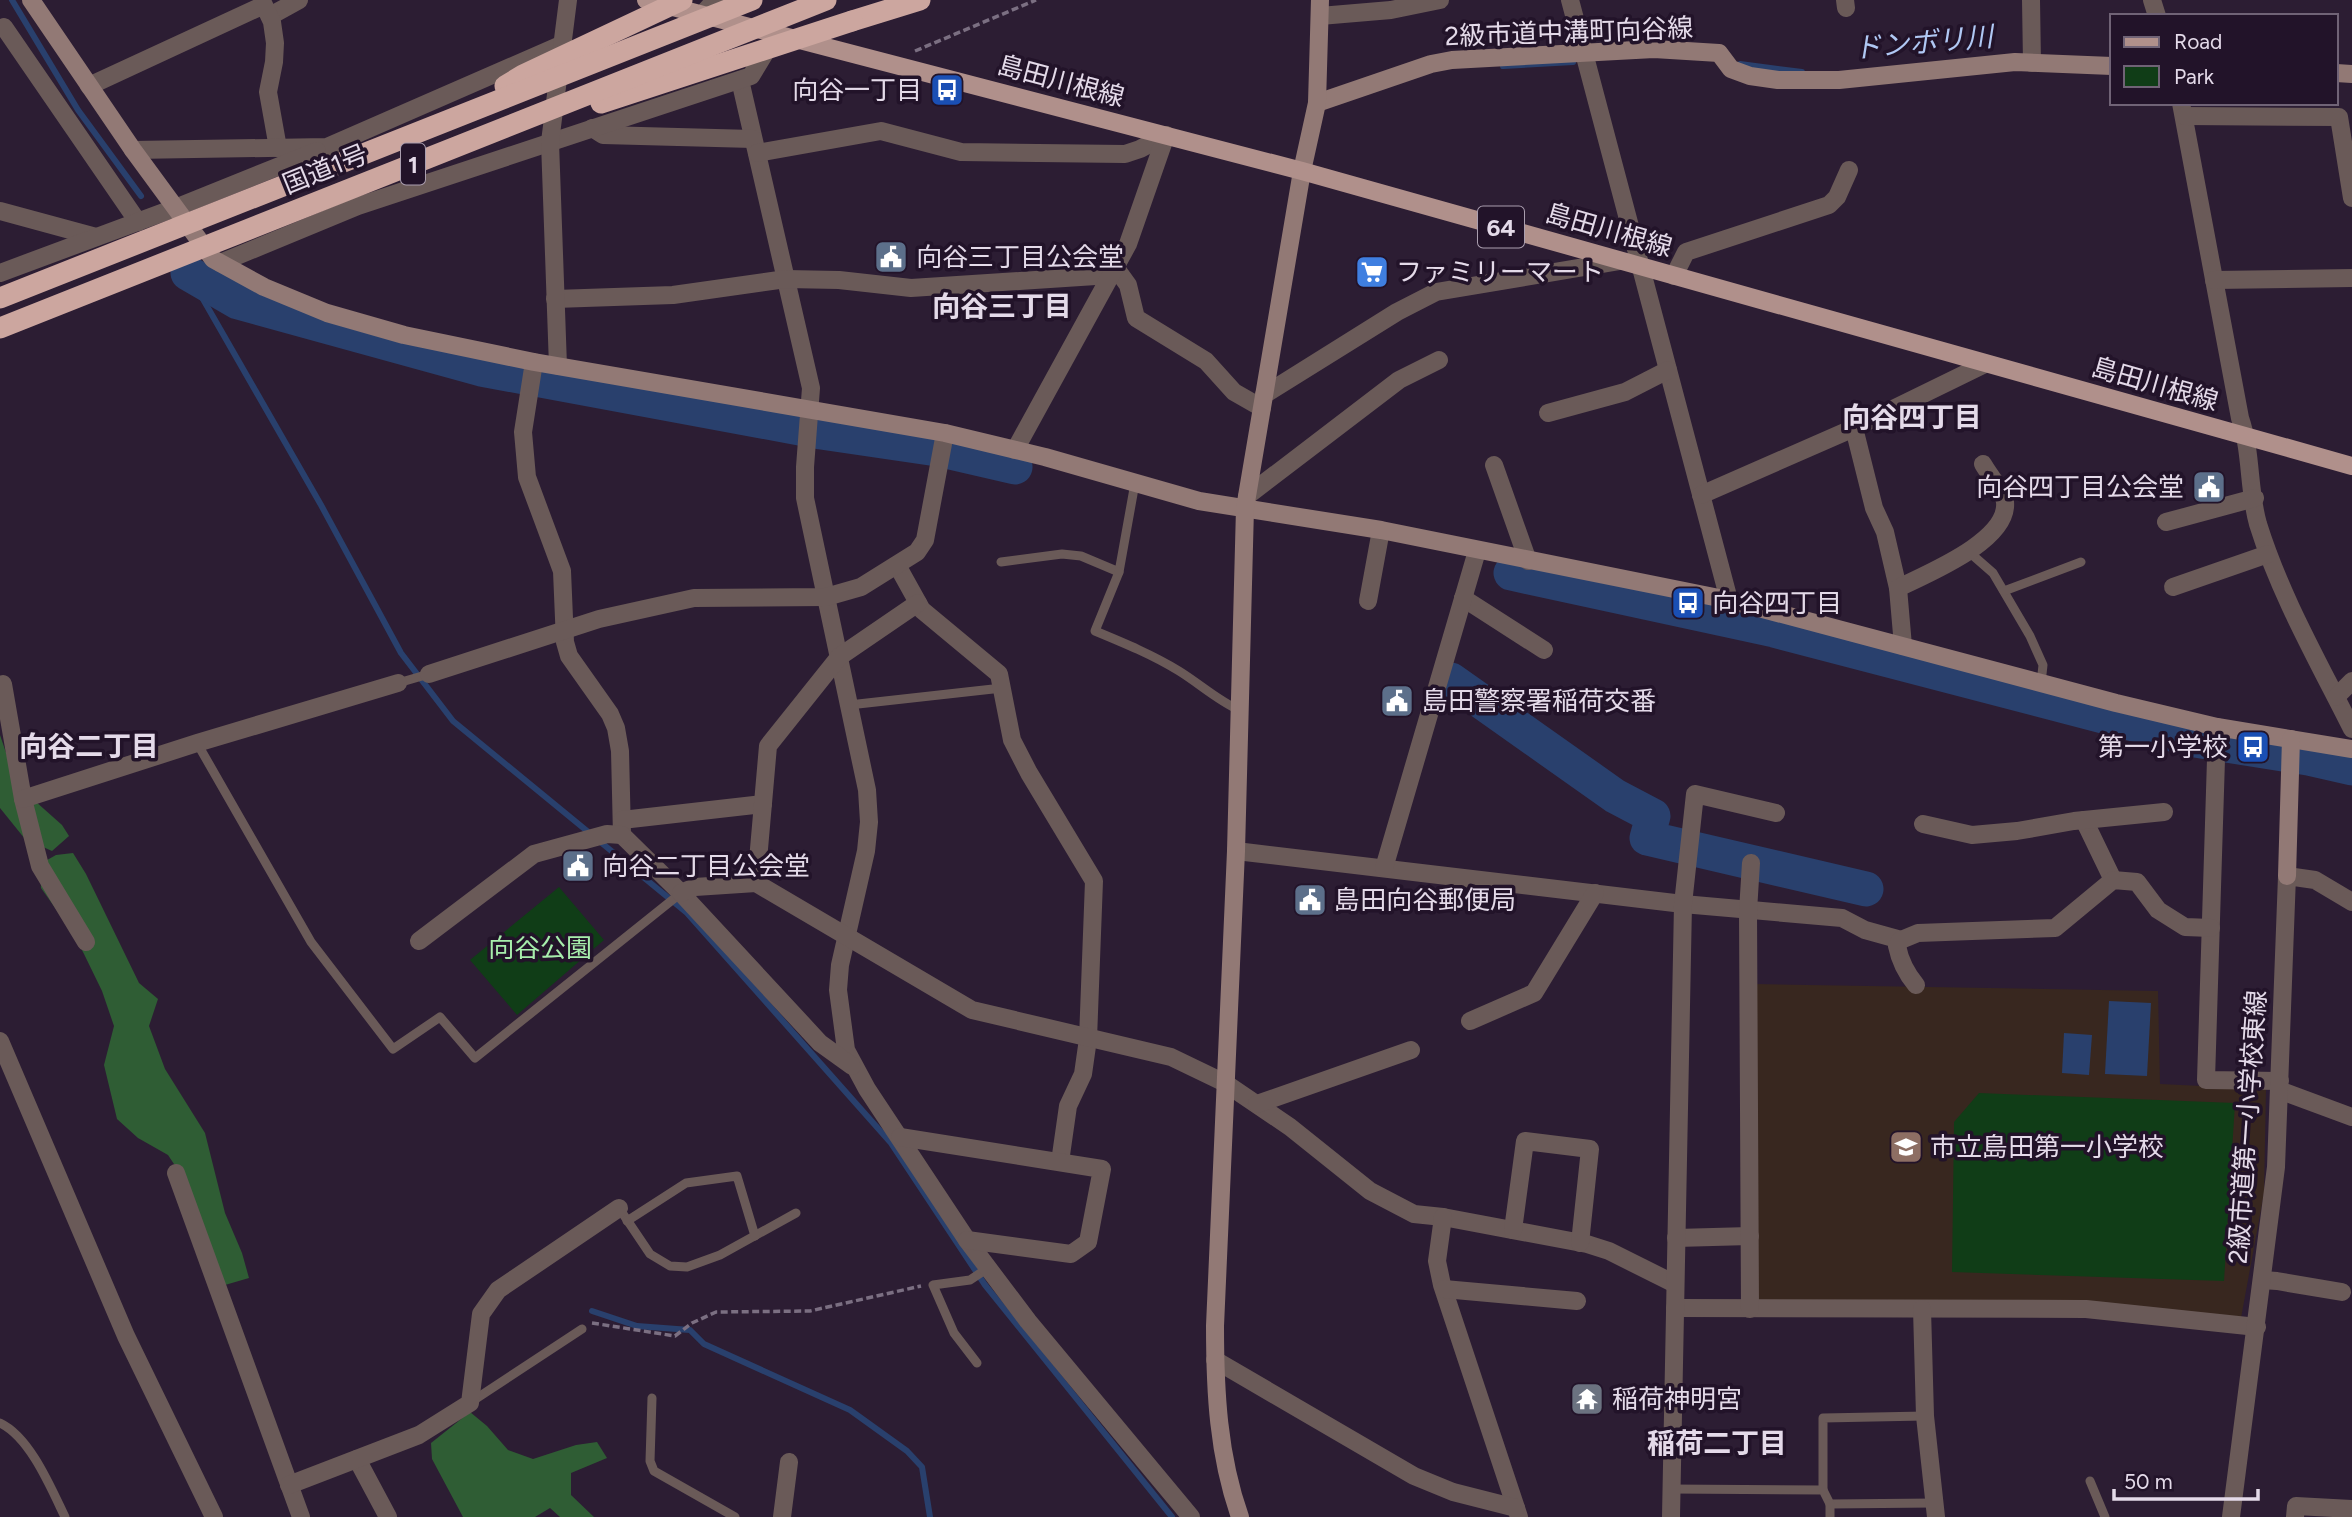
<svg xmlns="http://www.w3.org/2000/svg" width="2352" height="1517" font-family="Figtree,'Noto Sans JP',sans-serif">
<rect width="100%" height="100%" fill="#2c1d33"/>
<path fill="#38271f" d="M1754,984L2158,991L2160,1084L2266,1089L2264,1193L2241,1318L1753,1301Z"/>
<g fill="#103d17">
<path d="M559,887L604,940L517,1015L470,960Z"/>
<path d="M1979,1093L2235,1103L2224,1281L1952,1272L1954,1122Z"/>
</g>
<g fill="#2f5d34">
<path d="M0,735L17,785L62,825L69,836L52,851L25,839L0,808Z"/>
<path d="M73,853L86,874L139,983L158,999L149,1026L165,1069L205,1133L225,1213L242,1253L249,1278L225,1285L182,1176L168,1155L138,1138L117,1119L104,1065L114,1026L102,991L84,954L73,933L41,888L40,864L56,855Z"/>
<path d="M470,1412L487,1426L508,1450L533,1459L576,1445L597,1442L607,1458L571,1473V1495L594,1517H560L550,1508L535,1517H463L432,1459L431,1443Z"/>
</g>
<g fill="#29406d">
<path d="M2109,1001L2151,1003L2147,1076L2105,1074Z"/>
<path d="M2064,1033L2092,1035L2089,1075L2062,1073Z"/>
</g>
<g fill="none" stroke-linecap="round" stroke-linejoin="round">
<g stroke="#29406d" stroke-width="6">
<path d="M12,0L78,110L141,196"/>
<path d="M1740,64L1802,72"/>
<path d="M1503,66L1573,62"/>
<path d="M188,273L321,505L401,653L453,721L687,913L891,1143L985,1285L1172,1517"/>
<path d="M592,1311L637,1326L690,1330L704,1344L850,1410L907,1451L922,1467L930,1517"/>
</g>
<g stroke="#29406d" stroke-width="35">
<path d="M188,273L238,302L481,369L821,432L937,449L1015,467"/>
<path d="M1511,573L1774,630L2195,740L2308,758L2352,768"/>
<path d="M1451,680L1615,796L1653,816L1647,838L1866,889"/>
</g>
<g stroke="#7b6f82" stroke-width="3.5" stroke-dasharray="7 3.5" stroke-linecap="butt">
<path d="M915,51L1036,0"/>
<path d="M592,1323L675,1336L692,1323L716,1312L810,1311L921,1286"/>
</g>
<g stroke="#6a5a58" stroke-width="9">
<path d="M1969,552L1993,573L2030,636L2043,665L2041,683"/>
<path d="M1001,562L1062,554L1081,556L1119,572L1135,483"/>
<path d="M1119,572L1095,631C1124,643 1153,655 1179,671C1200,684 1217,700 1239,710"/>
<path d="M2004,591L2081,562"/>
<path d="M398,683L429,674"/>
<path d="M849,705L1002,688"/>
<path d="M197,743L311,942L393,1049L440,1017L475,1058L681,893"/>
<path d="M619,1208L650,1254L670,1266L687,1267L720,1255L796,1213"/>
<path d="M627,1221L686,1183L737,1176L755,1236"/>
<path d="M977,1363L954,1333L933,1285L970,1280L988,1268"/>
<path d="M652,1398L650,1461L654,1471L735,1517"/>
<path d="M471,1402L582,1329"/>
<path d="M0,1423C30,1437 51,1488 65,1517"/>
<path d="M2090,1481L2105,1517"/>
<path d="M1671,1489L1823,1490L1830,1504L1934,1503"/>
<path d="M1823,1490V1418L1925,1416"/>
<path d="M1830,1517V1504"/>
</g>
<g stroke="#6a5a58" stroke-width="18">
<path d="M1570,0L1729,600"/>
<path d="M1845,0L1846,8"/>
<path d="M2031,0L2032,63"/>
<path d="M2152,0L2157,16"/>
<path d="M702,15L715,0"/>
<path d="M270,16L299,0"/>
<path d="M1320,16L1391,10L1440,0"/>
<path d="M4,27L138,222"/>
<path d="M740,80L811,388L805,467V498L867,790L869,822L866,851L840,965L838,990L846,1050L867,1089L967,1240L1028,1321L1191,1517"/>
<path d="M89,86L264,5L272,22L275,43L274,62L268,92L278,148"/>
<path d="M2181,103L2240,418C2252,453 2248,489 2258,524C2280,595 2319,663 2352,729"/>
<path d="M2184,116L2339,117L2352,198"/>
<path d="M592,128L603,135L753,139"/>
<path d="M133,150L327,147L563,44"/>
<path d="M757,153L881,131L961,152L1125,154L1140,149L1166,135"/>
<path d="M0,211L96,237"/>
<path d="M220,263L358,206L751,76L771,43"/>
<path d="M1115,267L1128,285L1136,318L1206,361L1234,392L1262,408"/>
<path d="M0,273L175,208L317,151"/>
<path d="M1674,276L1686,252L1829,205L1837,197L1849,170"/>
<path d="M2214,280L2352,278"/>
<path d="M555,299L673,295L786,279L839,280L911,288L1111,275"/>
<path d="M534,362L523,432L527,477L562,571L565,642L569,656L610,714L616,728L620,751L622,835L681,893L820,1043L852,1066"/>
<path d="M558,366L550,142L568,0"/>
<path d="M1264,395L1397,312L1436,292L1620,261"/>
<path d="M1548,413L1625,392L1668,370"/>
<path d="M1854,428L1874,508L1885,532L1898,588"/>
<path d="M1015,450L1128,244L1166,135"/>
<path d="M1494,465L1528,561"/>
<path d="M1701,495L1854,428L1985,364"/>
<path d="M1247,496L1399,380L1439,360"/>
<path d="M2166,522L2255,498"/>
<path d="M897,565L922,610L999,674L1012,740L1029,773L1094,881L1088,1039L1083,1074L1068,1106L1060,1162"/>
<path d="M2173,587L2268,554"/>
<path d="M1463,598L1544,650"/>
<path d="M1368,601L1381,530"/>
<path d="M1903,646L1898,588C1926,574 2009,541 2005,502C2004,493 1988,473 1983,464"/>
<path d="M429,674L599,619L694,598L826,597L861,587L917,552L925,540L945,433"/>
<path d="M3,684L23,799L40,866L86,942"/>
<path d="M2336,697L2352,681"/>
<path d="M2217,727L2206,1080L2280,1081"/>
<path d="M23,799L197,743L398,683"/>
<path d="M622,820L763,804"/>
<path d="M2084,820L2113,880"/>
<path d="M1923,824L1972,835L2017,831L2074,821L2164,812"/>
<path d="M1236,851L1683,904L1842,918L1865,930L1901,940"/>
<path d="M1384,868L1477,551"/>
<path d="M756,883L768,746L839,657L918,603"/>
<path d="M681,893L695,887L756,883L972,1010L1171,1057L1225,1083L1290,1127L1370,1191L1414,1214L1443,1217L1587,1244L1609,1251L1675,1284"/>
<path d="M419,941L534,854L607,834L622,835"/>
<path d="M1916,985C1906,973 1900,961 1897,946L1901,940L1918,933L2055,928L2113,880L2137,882L2158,910L2185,927L2211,928"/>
<path d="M1470,1021L1534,993L1595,893"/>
<path d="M0,1041L126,1336L214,1517"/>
<path d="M2279,1090L2352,1117"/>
<path d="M1257,1104L1411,1050"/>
<path d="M900,1137L1102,1169L1088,1242L1071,1254L967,1240"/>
<path d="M176,1173L301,1517"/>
<path d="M1443,1217L1437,1261L1442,1285L1519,1517"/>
<path d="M1513,1230L1525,1141L1590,1149L1580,1243"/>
<path d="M1676,1238L1750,1236"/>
<path d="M2262,1280L2277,1281L2342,1292"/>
<path d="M1444,1289L1577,1301"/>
<path d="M1675,1308L2086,1309L2257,1327"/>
<path d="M1750,1309L1748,911L1751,863"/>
<path d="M1922,1309L1925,1416L1936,1517"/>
<path d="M1215,1360L1414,1476L1453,1492L1516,1508"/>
<path d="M357,1459L388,1517"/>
<path d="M289,1485L419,1435L470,1403L481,1314L498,1290L619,1208"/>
<path d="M782,1517L789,1462"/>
<path d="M1671,1517L1683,904L1695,794L1776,813"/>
<path d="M2231,1517L2276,1167L2287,876L2315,880L2352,902"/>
<path d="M2295,1517L2296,1506L2352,1509"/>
</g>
<g stroke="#927975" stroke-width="18">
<path d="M31,0L133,150L213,259L264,287L327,313L404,335L534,362L945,433L1045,457L1199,501L1381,530L1729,600L2116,703L2217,727L2352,749"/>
<path d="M2336,73L2352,74"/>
<path d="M1317,103L1431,64L1452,60L1654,49L1719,53L1731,69L1750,76L1778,80H1839L2015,62L2112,66"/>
<path d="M2287,876L2291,739"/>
<path d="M1240,1517C1218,1455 1215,1391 1215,1326L1236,851L1245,508L1302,171L1317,103L1320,0"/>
</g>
<path stroke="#b0908b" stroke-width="18" d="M646,0L1302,171L2352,466"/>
<path stroke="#cca69f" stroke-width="21" d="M852,21L920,0"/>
<g stroke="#cca69f" stroke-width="21">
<path d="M505,86L523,75L682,0"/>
<path d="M601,103L852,21"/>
<path d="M0,298L752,0"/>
<path d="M0,328L826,0"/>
</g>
</g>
<defs>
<symbol id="bus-square" viewBox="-11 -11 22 22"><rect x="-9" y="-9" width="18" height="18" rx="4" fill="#1a4fb4" stroke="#221329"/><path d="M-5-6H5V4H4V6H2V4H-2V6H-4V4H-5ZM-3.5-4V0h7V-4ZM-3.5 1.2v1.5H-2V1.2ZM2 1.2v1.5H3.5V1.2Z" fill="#fff"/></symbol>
<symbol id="civic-square" viewBox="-11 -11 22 22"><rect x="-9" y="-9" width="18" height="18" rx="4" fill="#5c6f8a" stroke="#221329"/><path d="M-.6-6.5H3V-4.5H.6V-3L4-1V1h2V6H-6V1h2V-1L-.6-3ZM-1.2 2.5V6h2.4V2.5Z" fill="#fff"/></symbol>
<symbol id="supermarket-square" viewBox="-11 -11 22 22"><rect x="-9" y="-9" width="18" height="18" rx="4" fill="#3f7fe0" stroke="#221329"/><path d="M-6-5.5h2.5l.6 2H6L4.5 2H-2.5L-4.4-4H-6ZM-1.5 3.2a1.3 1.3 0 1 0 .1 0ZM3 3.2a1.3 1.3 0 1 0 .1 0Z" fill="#fff"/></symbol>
<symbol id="school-square" viewBox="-11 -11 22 22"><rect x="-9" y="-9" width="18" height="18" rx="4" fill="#8d6e63" stroke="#221329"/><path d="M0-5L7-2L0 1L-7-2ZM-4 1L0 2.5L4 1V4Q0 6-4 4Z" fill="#fff"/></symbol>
<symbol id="temple-square" viewBox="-11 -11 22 22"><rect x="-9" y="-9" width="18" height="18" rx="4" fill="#6b7280" stroke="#221329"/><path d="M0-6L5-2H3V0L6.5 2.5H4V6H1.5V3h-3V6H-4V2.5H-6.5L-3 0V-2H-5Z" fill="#fff"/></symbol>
</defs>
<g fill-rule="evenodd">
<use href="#bus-square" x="928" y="71" width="38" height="38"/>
<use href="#civic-square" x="872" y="238" width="38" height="38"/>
<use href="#supermarket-square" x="1353" y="253" width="38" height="38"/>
<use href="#civic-square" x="2190" y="468" width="38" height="38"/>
<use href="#bus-square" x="1669" y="584" width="38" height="38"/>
<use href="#civic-square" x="1378" y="682" width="38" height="38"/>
<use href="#bus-square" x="2234" y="728" width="38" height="38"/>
<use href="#civic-square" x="559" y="847" width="38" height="38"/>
<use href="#civic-square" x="1291" y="881" width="38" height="38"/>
<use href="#school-square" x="1887" y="1128" width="38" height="38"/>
<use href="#temple-square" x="1568" y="1380" width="38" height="38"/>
</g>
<g text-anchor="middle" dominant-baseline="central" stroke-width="7" stroke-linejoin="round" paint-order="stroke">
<g fill="#221329" stroke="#aa9eaf" stroke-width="2">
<rect x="401" y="143.5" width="24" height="41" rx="5"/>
<rect x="1478" y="206.5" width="46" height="41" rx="5"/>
</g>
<g font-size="24" font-weight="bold" fill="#e4dae9">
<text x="413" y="164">1</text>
<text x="1501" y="227">64</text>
</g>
<g font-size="26" fill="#e4dae9" stroke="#221329">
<text transform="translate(1569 32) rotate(-2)">2級市道中溝町向谷線</text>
<text transform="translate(1061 81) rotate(15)">島田川根線</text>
<text transform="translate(325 169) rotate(-22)">国道1号</text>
<text transform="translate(1609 230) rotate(16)">島田川根線</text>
<text transform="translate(2155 384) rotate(16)">島田川根線</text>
<text transform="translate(2247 1127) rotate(-86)">2級市道第一小学校東線</text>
</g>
<g font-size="26" fill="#e4dae9" stroke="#221329" text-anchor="start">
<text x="922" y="90" text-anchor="end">向谷一丁目</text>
<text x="916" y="257">向谷三丁目公会堂</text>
<text x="1396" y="272">ファミリーマート</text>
<text x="2184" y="487" text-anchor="end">向谷四丁目公会堂</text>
<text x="1712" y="603">向谷四丁目</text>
<text x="1422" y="701">島田警察署稲荷交番</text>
<text x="2228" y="747" text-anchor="end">第一小学校</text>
<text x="602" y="866">向谷二丁目公会堂</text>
<text x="1334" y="900">島田向谷郵便局</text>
<text x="1930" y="1147">市立島田第一小学校</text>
<text x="1612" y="1399">稲荷神明宮</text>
</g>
<g font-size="26" fill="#a7eeac" stroke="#221329">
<text x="540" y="948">向谷公園</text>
</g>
<g font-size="28" font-style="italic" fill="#b0c8f4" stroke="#221329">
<text transform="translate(1923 42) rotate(-5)">ドンボリ川</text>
</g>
<g font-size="28" font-weight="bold" fill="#e4dae9" stroke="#221329">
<text x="1002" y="306">向谷三丁目</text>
<text x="1912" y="417">向谷四丁目</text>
<text x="89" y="746">向谷二丁目</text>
<text x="1717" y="1443">稲荷二丁目</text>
</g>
</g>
<rect x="2110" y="14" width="228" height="91" fill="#221329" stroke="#706376" stroke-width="2"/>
<rect x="2124" y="37" width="35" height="10" fill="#b0908b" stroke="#706376" stroke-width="2"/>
<text x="2174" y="49" font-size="21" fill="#e4dae9">Road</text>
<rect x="2124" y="66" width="35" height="21" fill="#103d17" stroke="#706376" stroke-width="2"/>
<text x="2174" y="84" font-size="21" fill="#e4dae9">Park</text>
<path d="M2114 1489v10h144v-10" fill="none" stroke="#e4dae9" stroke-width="3.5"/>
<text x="2124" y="1489" font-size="21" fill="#e4dae9" stroke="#221329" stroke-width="5" paint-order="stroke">50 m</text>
</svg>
